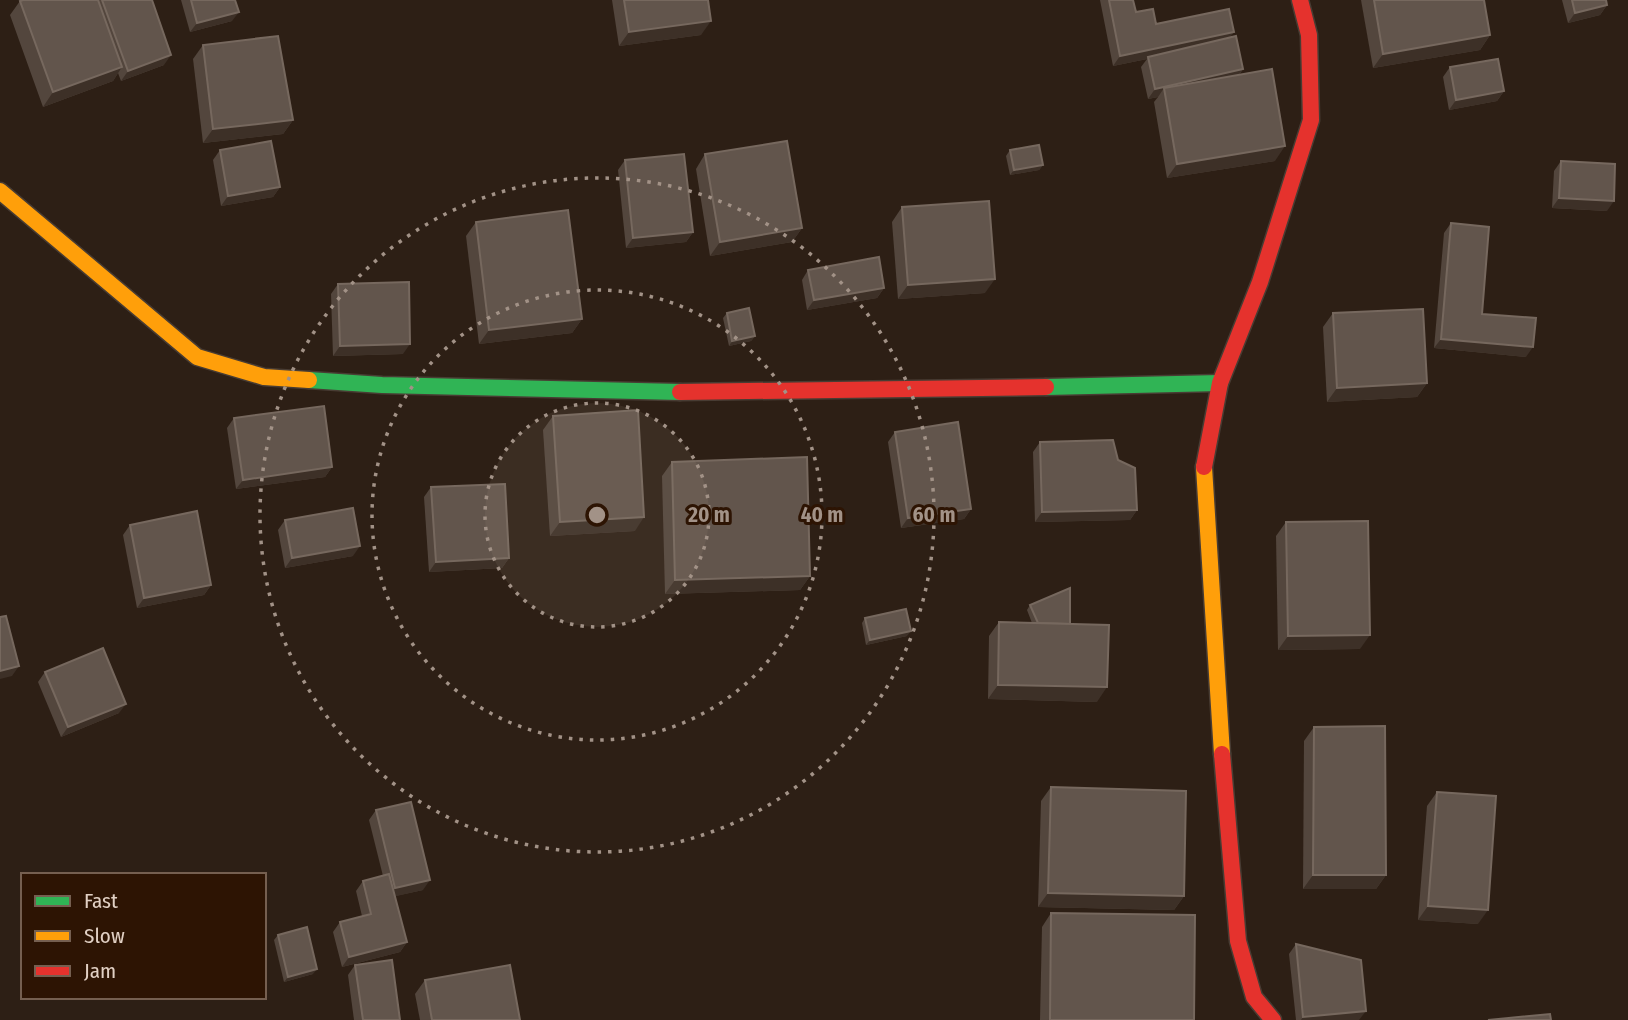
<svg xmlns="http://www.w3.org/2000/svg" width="1628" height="1020" font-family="'Fira Sans Condensed',sans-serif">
<rect width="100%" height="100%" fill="#2d1f15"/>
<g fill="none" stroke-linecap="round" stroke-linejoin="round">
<defs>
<g id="fast">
<path d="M309,380L382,385L680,392"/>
<path d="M1046,387L1220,383"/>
</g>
<g id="slow">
<path d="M0,191L197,357L264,377L309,380"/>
<path d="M1204,467L1222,754"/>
</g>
<g id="jam">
<path d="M680,392L1046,387"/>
<path d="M1204,467L1220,383L1260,282L1311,120L1309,35L1300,0"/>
<path d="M1222,754L1238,941L1254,997L1273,1020"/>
</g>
</defs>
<use href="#fast" stroke="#483c33" stroke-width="19"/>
<use href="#slow" stroke="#483c33" stroke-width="19"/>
<use href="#jam" stroke="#483c33" stroke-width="19"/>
<use href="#fast" stroke="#30b455" stroke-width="16"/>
<use href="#slow" stroke="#ff9f0a" stroke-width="16"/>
<use href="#jam" stroke="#e5322d" stroke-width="16"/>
</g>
<g fill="#53463d">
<path d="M23,0H152L164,65L121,81L118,73L113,81L43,107L10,15L20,1Z"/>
<path d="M181,0H235L232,21L190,32Z"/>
<path d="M612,0H708L701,35L619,46Z"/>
<path d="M1100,0H1133L1136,12L1156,24L1230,38L1243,69L1239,75L1275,161L1167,178L1154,102L1158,97L1148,99L1141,67L1147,59L1113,66Z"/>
<path d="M1361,0H1484L1490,35L1480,50L1373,68Z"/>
<path d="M1562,0H1606L1607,5L1600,15L1568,23Z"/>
<path d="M203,45L293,120L283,134L203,143L193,59Z"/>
<path d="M1450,67L1504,91L1497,101L1449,110L1443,77Z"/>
<path d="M220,150L280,187L273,197L221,206L213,160Z"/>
<path d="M1010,150L1043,165L1039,170L1010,175L1006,156Z"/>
<path d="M705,154L802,228L792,242L710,256L696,169Z"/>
<path d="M625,160L693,232L686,242L626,248L618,170Z"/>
<path d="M1561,161L1607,211L1552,208L1554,171Z"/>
<path d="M902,207L985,293L898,299L892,222Z"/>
<path d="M476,222L582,319L572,333L479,344L466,236Z"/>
<path d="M1451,223L1482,314L1526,357L1434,348L1444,233Z"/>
<path d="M808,270L884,288L877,298L807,310L802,280Z"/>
<path d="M338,284L403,354L333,356L331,294Z"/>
<path d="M727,313L755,336L751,341L729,346L723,318Z"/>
<path d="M1333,313L1427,383L1417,397L1327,402L1323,327Z"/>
<path d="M553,416L635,531L550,536L543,430Z"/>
<path d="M234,418L332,467L325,477L236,489L227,428Z"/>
<path d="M895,432L971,509L964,519L901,528L888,442Z"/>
<path d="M1040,442L1118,460L1137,510L1130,520L1035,522L1033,452Z"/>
<path d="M672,462L810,576L800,590L665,594L662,476Z"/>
<path d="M431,487L509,558L502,568L429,572L424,497Z"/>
<path d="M285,520L353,556L285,568L278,530Z"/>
<path d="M1286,522L1360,649L1278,650L1276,536Z"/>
<path d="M130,525L211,585L204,595L137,608L123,535Z"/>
<path d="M1030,605L1069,624L1097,702L988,699L989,636L999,622L1032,623L1027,610Z"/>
<path d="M865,618L907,636L866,645L862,623Z"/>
<path d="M45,672L119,713L61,737L38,682Z"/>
<path d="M1314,727L1386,875L1376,889H1303L1304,741Z"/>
<path d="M1051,787L1184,896L1174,910L1038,907L1041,801Z"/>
<path d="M1437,792L1478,924L1418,920L1427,806Z"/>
<path d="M376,810L423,890L395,896L407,942L400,952L342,967L333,932L340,922L362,916L356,891L363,881L383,876L369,820Z"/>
<path d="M1051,913L1194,1020H1040L1042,927Z"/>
<path d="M278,935L313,974L284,982L274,940Z"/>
<path d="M1296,944L1359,1020H1296L1289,954Z"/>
<path d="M355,965L400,1020H354L348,975Z"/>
<path d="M425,980L520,1020H420L415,994Z"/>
</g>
<g fill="#3d3027">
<path d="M1607,5L1600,15L1568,23L1575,13Z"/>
<path d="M239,12L232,21L190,32L197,23Z"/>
<path d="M711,21L701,35L619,46L629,32Z"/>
<path d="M1234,32L1227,42L1148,57L1147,59L1113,66L1120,56Z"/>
<path d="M1490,35L1480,50L1373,68L1383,54Z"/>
<path d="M171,55L164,65L121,81L128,71Z"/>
<path d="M122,67L113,81L43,107L53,92Z"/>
<path d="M1243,69L1236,79L1164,88L1158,97L1148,99L1155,89Z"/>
<path d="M1504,91L1497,101L1449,110L1456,100Z"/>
<path d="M293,120L283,134L203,143L213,129Z"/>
<path d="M1285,146L1275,161L1167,178L1177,164Z"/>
<path d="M1043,165L1039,170L1010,175L1014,170Z"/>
<path d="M280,187L273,197L221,206L228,196Z"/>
<path d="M1559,198L1614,201L1607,211L1552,208Z"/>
<path d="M802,228L792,242L710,256L720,242Z"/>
<path d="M693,232L686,242L626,248L633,238Z"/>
<path d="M995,279L985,293L898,299L908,285Z"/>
<path d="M884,288L877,298L807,310L814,300Z"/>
<path d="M582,319L572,333L479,344L489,330Z"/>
<path d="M755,336L751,341L729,346L732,341Z"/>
<path d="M1441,339L1533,347L1526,357L1434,348Z"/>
<path d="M410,344L403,354L333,356L340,346Z"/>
<path d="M1427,383L1417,397L1327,402L1337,388Z"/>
<path d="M332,467L325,477L236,489L243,480Z"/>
<path d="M971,509L964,519L901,528L908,518Z"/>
<path d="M1137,510L1130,520L1035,522L1042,512Z"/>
<path d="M644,517L635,531L550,536L560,522Z"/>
<path d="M360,546L353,556L285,568L292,558Z"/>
<path d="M509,558L502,568L429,572L436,562Z"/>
<path d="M810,576L800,590L665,594L675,580Z"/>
<path d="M211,585L204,595L137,608L144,598Z"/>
<path d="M911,631L907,636L866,645L870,640Z"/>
<path d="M1370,635L1360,649L1278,650L1288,636Z"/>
<path d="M19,666L12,676L0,679V671Z"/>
<path d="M998,685L1107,687L1097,702L988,699Z"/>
<path d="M126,704L119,713L61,737L68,727Z"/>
<path d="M1313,875H1386L1376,889H1303Z"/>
<path d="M430,880L423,890L388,898L395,888Z"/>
<path d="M1048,893L1184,896L1174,910L1038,907Z"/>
<path d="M1428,906L1488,910L1478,924L1418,920Z"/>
<path d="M407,942L400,952L342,967L349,957Z"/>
<path d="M317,969L313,974L284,982L288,977Z"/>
<path d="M1366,1011L1359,1020H1301L1303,1017Z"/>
</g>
<g fill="#62554c" stroke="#76685e" stroke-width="2">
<path d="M23,0H98L122,67L53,92L20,1Z"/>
<path d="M102,0H152L171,55L128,71Z"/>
<path d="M191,0H235L239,12L197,23Z"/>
<path d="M624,0H708L711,21L629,32Z"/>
<path d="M1109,0H1133L1136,12L1153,9L1156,24L1229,9L1234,32L1120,56Z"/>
<path d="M1374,0H1484L1490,35L1383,54Z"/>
<path d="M1572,0H1606L1607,5L1575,13Z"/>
<path d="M278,36L293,120L213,129L203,45Z"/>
<path d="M1236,36L1243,69L1155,89L1148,57Z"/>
<path d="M1498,59L1504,91L1456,100L1450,67Z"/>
<path d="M1272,69L1285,146L1177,164L1164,88Z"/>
<path d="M271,141L280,187L228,196L220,150Z"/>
<path d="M787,141L802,228L720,242L705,154Z"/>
<path d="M1039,145L1043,165L1014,170L1010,150Z"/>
<path d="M684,154L693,232L633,238L625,160Z"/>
<path d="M1561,161L1615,164L1614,201L1559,198Z"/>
<path d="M989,201L995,279L908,285L902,207Z"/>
<path d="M568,210L582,319L489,330L476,222Z"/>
<path d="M1451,223L1489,227L1482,314L1536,318L1533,347L1441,339Z"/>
<path d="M879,257L884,288L814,300L808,270Z"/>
<path d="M409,282L410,344L340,346L338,284Z"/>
<path d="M749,308L755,336L732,341L727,313Z"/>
<path d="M1423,309L1427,383L1337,388L1333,313Z"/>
<path d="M324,406L332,467L243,480L234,418Z"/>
<path d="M638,410L644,517L560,522L553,416Z"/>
<path d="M958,422L971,509L908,518L895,432Z"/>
<path d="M1113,440L1118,460L1135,468L1137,510L1042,512L1040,442Z"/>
<path d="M807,457L810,576L675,580L672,462Z"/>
<path d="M505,484L509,558L436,562L431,487Z"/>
<path d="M353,508L360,546L292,558L285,520Z"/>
<path d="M197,511L211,585L144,598L130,525Z"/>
<path d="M1368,521L1370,635L1288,636L1286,522Z"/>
<path d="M1070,588V624L1038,623L1030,605Z"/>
<path d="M906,609L911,631L870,640L865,618Z"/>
<path d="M6,616L19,666L0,671V617Z"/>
<path d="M999,622L1109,625L1107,687L998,685Z"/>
<path d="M103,648L126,704L68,727L45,672Z"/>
<path d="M1385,726L1386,875H1313L1314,727Z"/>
<path d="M1051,787L1186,791L1184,896L1048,893Z"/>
<path d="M1437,792L1496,796L1488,910L1428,906Z"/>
<path d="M411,802L430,880L395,888L376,810Z"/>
<path d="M389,874L407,942L349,957L340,922L371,914L363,881Z"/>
<path d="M1051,913L1195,915L1194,1020H1050Z"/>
<path d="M307,927L317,969L288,977L278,935Z"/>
<path d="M1296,944L1361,960L1366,1011L1303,1017Z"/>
<path d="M392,960L400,1020H363L355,965Z"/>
<path d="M510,965L520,1020H432L425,980Z"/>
<path d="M1550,1014L1551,1020H1488Z"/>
</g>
<circle cx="597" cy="515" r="112" fill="#a29287" fill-opacity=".12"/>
<g fill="none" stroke="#a29287" stroke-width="3.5" stroke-dasharray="3.5 7">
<circle cx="597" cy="515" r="112"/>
<circle cx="597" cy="515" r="225"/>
<circle cx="597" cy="515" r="337"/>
</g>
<circle cx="597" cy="515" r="10" fill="#a29287" stroke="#2d1403" stroke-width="3.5"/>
<g font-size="21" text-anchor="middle" font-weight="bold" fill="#a29287" stroke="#2d1403" stroke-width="6" stroke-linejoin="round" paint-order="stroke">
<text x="709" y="522">20 m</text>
<text x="822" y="522">40 m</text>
<text x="934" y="522">60 m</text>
</g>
<rect x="21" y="873" width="245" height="126" fill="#2d1403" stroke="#755f50" stroke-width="2"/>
<rect x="35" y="896" width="35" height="10" fill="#30b455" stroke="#755f50" stroke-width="2"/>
<text x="84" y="908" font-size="21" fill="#e1d0c4">Fast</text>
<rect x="35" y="931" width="35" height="10" fill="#ff9f0a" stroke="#755f50" stroke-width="2"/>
<text x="84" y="943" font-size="21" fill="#e1d0c4">Slow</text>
<rect x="35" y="966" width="35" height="10" fill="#e5322d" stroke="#755f50" stroke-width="2"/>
<text x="84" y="978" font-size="21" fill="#e1d0c4">Jam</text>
</svg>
